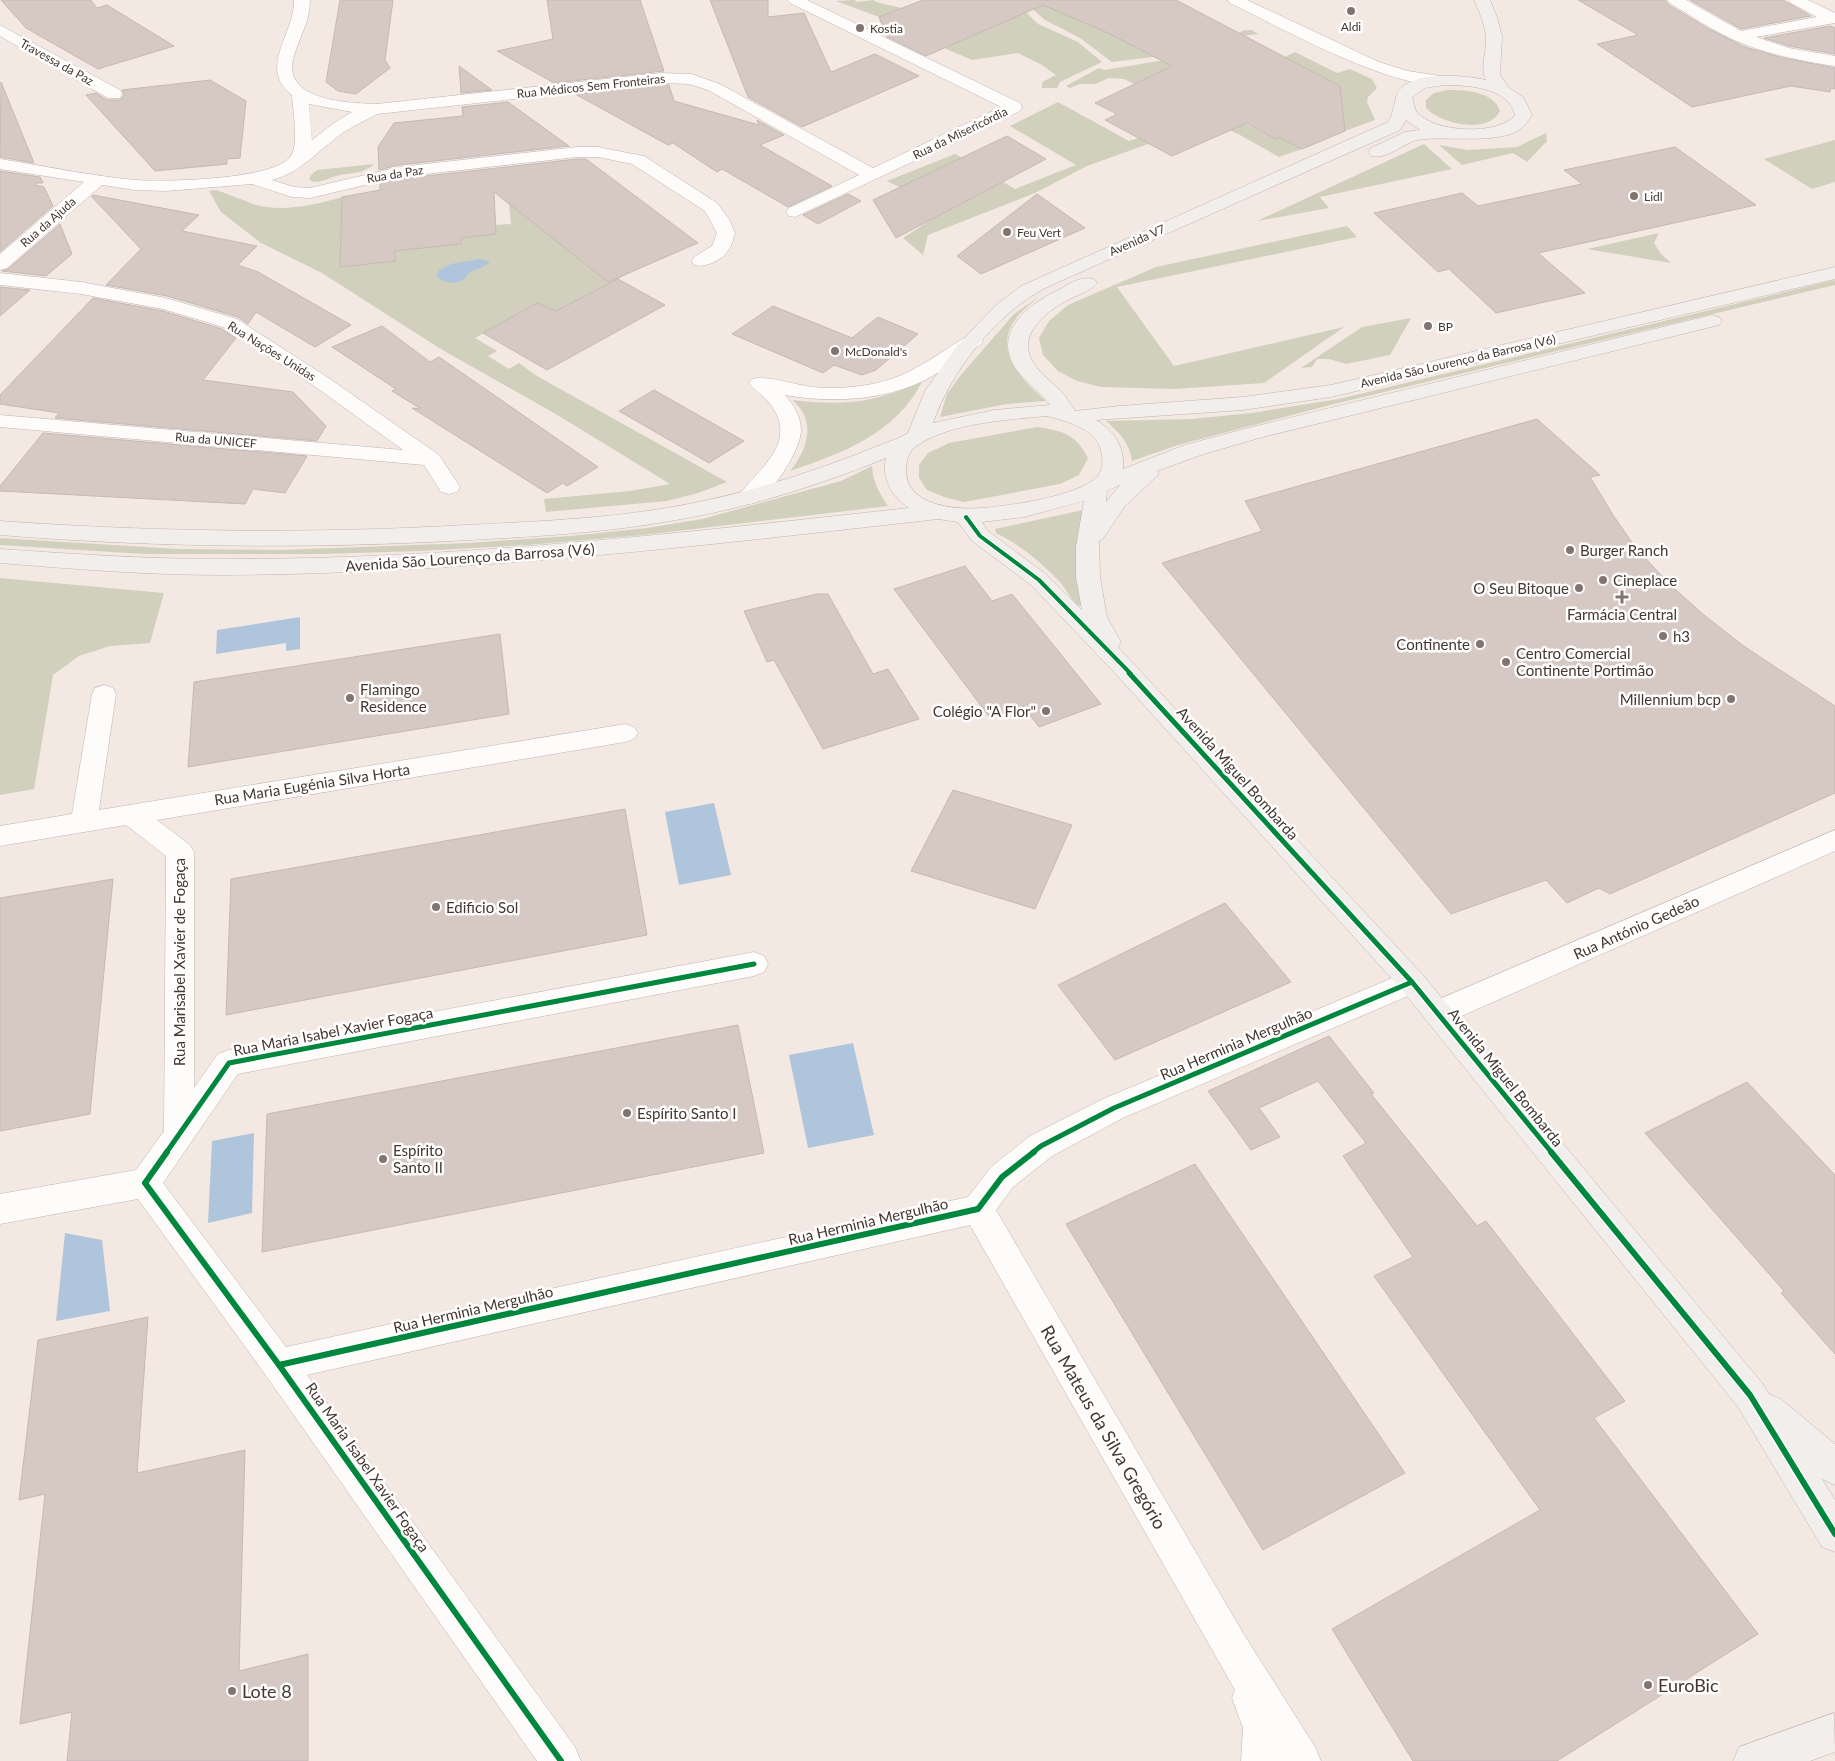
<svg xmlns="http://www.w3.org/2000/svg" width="1835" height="1761" font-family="Lato,sans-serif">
<rect width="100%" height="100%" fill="#f4e8e3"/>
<g fill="#d1d0bd">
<path d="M855,0L856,2L874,0L876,2L902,8L879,17L836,1Z"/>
<path d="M1014,0L1038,24L1078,42L1102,62L1060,82L1057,88H1042V82L1056,75L1042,65L1018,53L972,60L944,48Z"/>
<path d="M1022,0H1046L1110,34L1161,56L1112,62L1080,38L1045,20Z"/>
<path d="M1245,30H1251L1259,34L1249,35L1192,58L1214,106L1275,139L1280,138L1302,149L1279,157L1240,135L1216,124L1198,126L1087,166L1035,193L928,235L923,255L903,238L946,210L887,181L955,154L1015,189L1076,165L1010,126L1058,102L1129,141L1202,117L1124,79L1109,78L1096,84H1080L1070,88L1066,86L1099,68L1105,70L1182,57Z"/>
<path d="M1295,52L1337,73L1350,69L1372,79L1377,88L1368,97L1367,102L1375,120L1345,131L1340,86L1285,57Z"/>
<path d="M1447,90C1465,90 1493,91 1500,111C1488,135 1441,124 1426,108V100L1434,93Z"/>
<path d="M1546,133L1547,141L1527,162L1513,153L1462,165L1439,145L1468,150L1517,147Z"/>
<path d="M1835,140V182L1812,189L1764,159Z"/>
<path d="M1424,144L1452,169L1320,197L1329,208L1257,221Z"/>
<path d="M374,164C365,173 352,173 340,175C330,177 324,182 313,182L309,179L311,175L317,170Z"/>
<path d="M216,190C229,194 240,199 253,204C280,213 315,205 342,197L340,267L396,261L393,247H432L461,244V238L495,234V225L511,224L509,205L526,197L528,217L574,255L597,253L641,267L556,311L537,303L475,338L497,351L488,356L509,369L519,363L537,376L727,482L698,493L667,501L546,512L544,499L630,491L670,484L559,416L439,348L322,273L261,243L221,212L209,191Z"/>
<path d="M1347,226L1357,237L1117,287L1174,366L1344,327L1264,383L1175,389L1101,387L1077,381L1058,371L1043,355L1039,338L1049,321L1068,305L1156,267Z"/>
<path d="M1659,233L1654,243L1661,254L1671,263L1587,249Z"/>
<path d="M1835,280V285L1338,403L1178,445L1132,461C1129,442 1120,433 1106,421L1191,419L1252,413L1339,399Z"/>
<path d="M1040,296C1033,302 1023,309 1017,317C991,351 1021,379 1046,401L1007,404L940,417L947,394L960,376L1014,314Z"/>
<path d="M1411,318L1390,355L1346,364L1329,359H1317L1312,367L1301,368L1362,327Z"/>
<path d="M922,382C895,434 843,453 790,471C808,450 817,420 792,400C846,406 872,403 922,382Z"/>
<path d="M1037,427C1064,431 1075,434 1088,458L1079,475L1060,484L964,502L947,498L927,490L919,478V465L928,453L949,443Z"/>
<path d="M872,466C873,482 879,493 888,506L643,535L528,545L419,551L323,554H144L0,545V538L178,549L283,550L468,543L570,536L647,528L702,519L841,481Z"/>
<path d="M1083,510L1082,605L1078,606C1070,599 1066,588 1059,581C1040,561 1020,545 996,533L995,529Z"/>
<path d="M0,578L164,593L150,643L110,646L79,656L53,675L34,789L0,795Z"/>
</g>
<g fill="#afc5db">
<path d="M479,259L490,261C482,271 477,267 469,273C468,274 465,279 464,279C455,286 444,282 437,277L439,270L451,264Z"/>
<path d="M300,617V649L286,651V643L216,654L217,630Z"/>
<path d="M714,803L731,875L679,885L665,812Z"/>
<path d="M853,1043L874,1135L808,1148L789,1055Z"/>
<path d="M254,1133L252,1213L208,1223L212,1141Z"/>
<path d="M65,1233L102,1240L110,1311L56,1321Z"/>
</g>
<g fill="#d6c8c3" stroke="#c6b9b4">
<path d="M1,0H91L97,8L107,5L174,46L98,69L26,28Z"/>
<path d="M340,0H393L385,60L390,68L356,94L338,91L326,82Z"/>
<path d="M547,0H640L664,71L554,83L497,51L553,39Z"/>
<path d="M710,0H768V17L804,13L831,72L875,54L919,76L802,127L748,97Z"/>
<path d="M923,0H1176L1340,86L1345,131L1302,149L1280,138L1275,139L1247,123L1172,156L1105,120L1117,114L1095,103L1172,66L1110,34L1043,5L926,56L887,37L879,17Z"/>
<path d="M1578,0H1665L1669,5L1709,29L1745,47L1783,58L1835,68V89L1831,88L1830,92L1791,86L1692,107L1597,44L1638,35Z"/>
<path d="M1690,0H1783L1811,16L1741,29Z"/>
<path d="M1830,26L1835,28V54L1789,46L1764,38Z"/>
<path d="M459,66L492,90L461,93Z"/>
<path d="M210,80L246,101L240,158L227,159V164L155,171L86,95L96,93L107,100H120L124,95L122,90Z"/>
<path d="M1,82L34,163L0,157Z"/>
<path d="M660,85H669L674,101L759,125L757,120L784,135L760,145L832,186L788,207L722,169L717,172L673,143L668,145L575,94Z"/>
<path d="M508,102L569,146L399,165L379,170L378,147L394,123L463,116L462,107Z"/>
<path d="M1007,136L1046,159L896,238L873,200Z"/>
<path d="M1675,147L1756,205L1538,253L1585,293L1496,313L1449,269L1438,272L1374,213L1462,193L1478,206L1582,184L1564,170Z"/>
<path d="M577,159H586L698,243L608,282L494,192L496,234L461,238V244L394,251L396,261L340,267L342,197L380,190V183L399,179Z"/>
<path d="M0,171L40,177L43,183H36L35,185L44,187L53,206L0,252Z"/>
<path d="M848,194L861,201L818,224L803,215Z"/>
<path d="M1037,194L1085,228L981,274L957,256Z"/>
<path d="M93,195L199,215L182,231L257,246L238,265L258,272L351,325L315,347L256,312L248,324L238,317L167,296L106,285L141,249L92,197Z"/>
<path d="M60,224L72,254L46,276L2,271L8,269Z"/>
<path d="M618,279L665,305L547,370L483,333L537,303L556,311Z"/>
<path d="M0,287L30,290L0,316Z"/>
<path d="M93,298L163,311L222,329L236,338L203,380L293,392L326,426L317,441L55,418L59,413L0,404V395Z"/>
<path d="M773,306L852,338L878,317L918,334L876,370L862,375L834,365L823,373L732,334Z"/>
<path d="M382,326L430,362L439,357L598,467L567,486L563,483L547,493L412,408L421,409L392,391L396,389L332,347Z"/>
<path d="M654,390L744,441L709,463L619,411Z"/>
<path d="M1537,419L1600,475L1590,477L1613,515L1633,544L1667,582L1704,615L1745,647L1835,706V793L1610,894L1599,888L1567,903L1546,880L1451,914L1162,563L1262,531L1245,501Z"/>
<path d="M43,433L307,456L285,493L253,489L245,504L0,491V486Z"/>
<path d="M965,566L992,601L1012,594L1101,704L1039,727L1023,706L990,718L894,589Z"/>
<path d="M817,594H828L873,674L888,669L919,719L823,749L774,660L767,662L744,611Z"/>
<path d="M500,634L509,714L188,767L194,682Z"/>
<path d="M953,790L1072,825L1035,909L911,871Z"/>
<path d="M625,809L647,935L226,1015L231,879Z"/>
<path d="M113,879L90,1114L0,1131V898Z"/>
<path d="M1225,903L1291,982L1115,1060L1058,985Z"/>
<path d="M738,1025L764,1153L262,1252L267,1114Z"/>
<path d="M1329,1036L1374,1093L1371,1094L1477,1226L1486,1221L1625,1401L1594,1418L1758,1634L1557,1761H1413L1332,1629L1540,1510L1374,1276L1413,1257L1343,1156L1366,1143L1318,1081L1259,1108L1280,1137L1251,1150L1208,1091Z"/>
<path d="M1747,1082L1835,1175V1354L1781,1293L1784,1291L1645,1133Z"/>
<path d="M1195,1164L1405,1473L1263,1550L1066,1224Z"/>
<path d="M148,1317L137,1473L245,1450L239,1671L308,1654V1761H67L72,1712L20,1724L45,1494L19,1500L38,1340Z"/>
</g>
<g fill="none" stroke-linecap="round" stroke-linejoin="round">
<defs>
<g id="street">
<path d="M294,0H310C310,21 300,36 294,56C280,101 348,103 377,104L660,73L691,74L720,84L873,168L1001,107L790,3L787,0H807L1020,103L1022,107L1020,111L795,217L789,216L786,212L789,208L859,175L708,90L689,84L660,83L377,114C365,121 352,126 340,135C316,152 302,172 272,180L294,187L310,188L399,167L577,147H598L638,155L644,156L717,203L729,219L735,233C733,239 732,247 727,252C720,261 705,268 694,265L692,261L694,257L712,246L717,233L705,211L632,164L598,157H577L399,177L310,198L292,197L252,184L166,191L135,190L102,185L7,268L0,270V254L84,182L0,169V159C45,166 91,176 136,180C164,182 276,180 291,156C299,143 293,111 292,95C257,68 295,34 294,0ZM309,104L352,112L334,123L312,140Z"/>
<path d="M1227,0H1247L1379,62L1408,71L1447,77L1449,80L1447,83C1401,95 1275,25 1230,3Z"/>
<path d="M1667,0H1686L1741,31L1817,17L1791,3L1788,0H1808L1835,13V23L1756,37L1789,48L1835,56V66C1800,61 1766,54 1734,40C1712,30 1691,16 1670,3Z"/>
<path d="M0,25L120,90L122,94L120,98H108L0,36Z"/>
<path d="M0,273L81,282L166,298L237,319L327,377L439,455L460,487L457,492L449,494L441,492L424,465L0,427V415L403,450L313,385L223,327L163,309L81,294L0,285Z"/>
<path d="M973,335L980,337L983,341L980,345C962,357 944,370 925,380C884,401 828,403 785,395C793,404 801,417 801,430C801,449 773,493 756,502C751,505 746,503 741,502L738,497C757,469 799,444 771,405C765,396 755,392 749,383L752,379C768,375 795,385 812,387C844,390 881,386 910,371C930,361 947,348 966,337Z"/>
<path d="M104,685L113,688L116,694L99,810L625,724L634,727L638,733L634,739L625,742L157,820L190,845L194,852V1088L218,1054L229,1050L754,952L764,956L768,964L764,972L754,976L238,1074L163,1183L286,1347L968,1197L991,1167L1030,1136L1103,1099L1402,974L1412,970L1422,974L1426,982L1422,990L1125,1117L1052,1156L1013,1187L996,1210L1243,1633L1315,1747L1321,1761H1241L1243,1728L1232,1698L1235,1690L970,1225L307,1375L575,1747L581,1761H537L267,1377L138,1199L0,1224V1194L136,1170L164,1131L166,856L126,825L0,846V826L72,814L92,694L95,688Z"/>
<path d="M1835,830V851L1448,1022L1438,1025L1428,1022L1423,1013L1428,1004Z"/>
</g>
<g id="secondary">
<path d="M1474,0H1490L1497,17L1502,36L1500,75L1509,88L1523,97L1532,115C1529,119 1526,124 1523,127C1504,146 1443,135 1417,140C1402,144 1387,160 1371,156L1368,152L1371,148L1405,132L1420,130L1406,120L1400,130L1045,288C995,315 951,371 933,423L994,410L1050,405C1036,386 1010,374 1008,347C1007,318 1039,299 1062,288C1072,282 1082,276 1094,279L1097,283C1090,292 1074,296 1064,302C1040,316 1014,340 1037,368C1044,377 1054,384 1062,392C1067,398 1071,405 1075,411L1119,406L1243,397L1331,385L1835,267V279L1331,397L1243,410L1096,420C1115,431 1125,448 1123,469L1185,445L1252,427L1712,315L1719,317L1722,321L1719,325L1259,438L1201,455L1157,471L1159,474L1125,506L1102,540L1099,541L1100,577L1107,617L1121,642L1118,647L1422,974L1762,1383L1769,1394L1781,1399L1835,1444V1485L1822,1479L1835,1500V1552L1822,1547L1738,1407L1402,990L1113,671L1031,585L972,541L958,522L938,519C699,546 462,574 222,575C148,575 74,569 0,563V549C73,554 146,559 219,559C450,560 679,533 909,508C892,497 881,478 886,458C817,486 744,509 670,521C598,534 524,537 450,541C300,549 150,547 0,535V521C156,532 311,534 467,525C546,521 626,518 703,501C750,491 795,477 839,461C859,454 879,445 899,438L908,433L925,391L957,346L996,305L1021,286L1388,122C1393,115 1394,105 1396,97C1403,69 1466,75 1486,80C1480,67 1486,55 1486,41C1486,27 1480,13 1474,0ZM1445,85C1465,85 1497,87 1510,104C1512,107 1514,111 1515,115C1499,136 1434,133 1417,112C1414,109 1414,102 1412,97L1425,88ZM1046,416C1064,420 1093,428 1100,447C1103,456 1104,469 1098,476C1080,496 1009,506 982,508C955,510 903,506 906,467C907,460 909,451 915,447C947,423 1007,420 1046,416ZM1120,485L1106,502L1107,491ZM1084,501L1076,547V577L1082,610L1047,575L988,531L982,522L1024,517Z"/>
<path d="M1834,1713L1835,1752L1810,1761H1733L1739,1747Z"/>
</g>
</defs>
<use href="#street" stroke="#c0b3ae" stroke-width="1"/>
<use href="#secondary" stroke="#c0b3ae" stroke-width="1"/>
<use href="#street" fill="#fdfcfb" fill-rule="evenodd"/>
<use href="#secondary" fill="#f2eeeb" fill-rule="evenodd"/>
<defs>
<path id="cycleway-far2" d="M966,517L980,536L1039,580L1131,674"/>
<g id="cycleway-far1">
<path d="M1129,673L1412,982L1552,1153"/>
<path d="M166,1153L229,1063L754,964"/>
<path d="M1032,1153L1041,1146L1114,1108L1412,982"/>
</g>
<g id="cycleway">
<path d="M167,1152L145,1183L279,1365L561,1761"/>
<path d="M1551,1152L1750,1395L1835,1534"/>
<path d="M279,1365L978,1209L1002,1177L1034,1152"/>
</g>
</defs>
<use href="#cycleway-far2" stroke="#fff" stroke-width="6"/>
<use href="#cycleway-far1" stroke="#fff" stroke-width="8"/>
<use href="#cycleway" stroke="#fff" stroke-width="9"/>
<use href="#cycleway-far2" stroke="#00873e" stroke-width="4"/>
<use href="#cycleway-far1" stroke="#00873e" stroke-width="5"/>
<use href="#cycleway" stroke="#00873e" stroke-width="6"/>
</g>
<g fill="#82746f" stroke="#fff" stroke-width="2">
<circle cx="1351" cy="11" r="5"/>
<circle cx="860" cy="28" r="5"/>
<circle cx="1634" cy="196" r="5"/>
<circle cx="1007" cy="232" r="5"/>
<circle cx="1428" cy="326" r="5"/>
<circle cx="835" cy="351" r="5"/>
<circle cx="1570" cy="550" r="5"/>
<circle cx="1603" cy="580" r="5"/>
<circle cx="1579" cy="588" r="5"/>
<path d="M1619.5 589.5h5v5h5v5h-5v5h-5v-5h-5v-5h5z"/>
<circle cx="1663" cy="636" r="5"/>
<circle cx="1480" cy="644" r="5"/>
<circle cx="1506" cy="662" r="5"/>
<circle cx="350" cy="698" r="5"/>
<circle cx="1731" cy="699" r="5"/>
<circle cx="1046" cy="711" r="5"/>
<circle cx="436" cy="907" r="5"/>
<circle cx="627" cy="1113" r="5"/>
<circle cx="383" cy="1159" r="5"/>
<circle cx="1648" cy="1685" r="5"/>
<circle cx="232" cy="1691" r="5"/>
</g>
<g text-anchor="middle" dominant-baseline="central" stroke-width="5" stroke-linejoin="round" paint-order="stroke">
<g font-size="12" fill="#453630" stroke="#fff" text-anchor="start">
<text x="1351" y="26" text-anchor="middle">Aldi</text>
<text x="870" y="28">Kostia</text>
<text x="1644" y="196">Lidl</text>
<text x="1017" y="232">Feu Vert</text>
<text x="1438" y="326">BP</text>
<text x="845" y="351">McDonald's</text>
</g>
<g font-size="12" fill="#453630" stroke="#fff">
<text transform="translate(57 62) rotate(29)">Travessa da Paz</text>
<text transform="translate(591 86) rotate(-6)">Rua Médicos Sem Fronteiras</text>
<text transform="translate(960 133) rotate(-26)">Rua da Misericórdia</text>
<text transform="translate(395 174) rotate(-9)">Rua da Paz</text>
<text transform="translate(48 222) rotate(-41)">Rua da Ajuda</text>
<text transform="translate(1137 240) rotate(-24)">Avenida V7</text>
<text transform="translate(272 351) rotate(32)">Rua Nações Unidas</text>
<text transform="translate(1458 361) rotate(-13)">Avenida São Lourenço da Barrosa (V6)</text>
<text transform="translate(216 440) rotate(5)">Rua da UNICEF</text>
</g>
<g font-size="15" fill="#453630" stroke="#fff" text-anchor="start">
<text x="1580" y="550">Burger Ranch</text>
<text x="1613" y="580">Cineplace</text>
<text x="1569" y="588" text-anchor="end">O Seu Bitoque</text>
<text x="1622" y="614" text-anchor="middle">Farmácia Central</text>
<text x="1673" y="636">h3</text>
<text x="1470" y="644" text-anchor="end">Continente</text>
<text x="1516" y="653">Centro Comercial<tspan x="1516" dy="17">Continente Portimão</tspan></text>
<text x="360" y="689">Flamingo<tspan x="360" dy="17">Residence</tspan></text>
<text x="1721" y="699" text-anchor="end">Millennium bcp</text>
<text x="1036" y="711" text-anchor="end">Colégio "A Flor"</text>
<text x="446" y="907">Edificio Sol</text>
<text x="637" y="1113">Espírito Santo I</text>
<text x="393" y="1150">Espírito<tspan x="393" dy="17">Santo II</tspan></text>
</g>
<g font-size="15" fill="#453630" stroke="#fff">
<text transform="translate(470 557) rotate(-4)">Avenida São Lourenço da Barrosa (V6)</text>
<text transform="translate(1238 773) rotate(48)">Avenida Miguel Bombarda</text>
<text transform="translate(312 784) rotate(-9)">Rua Maria Eugénia Silva Horta</text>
<text transform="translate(1636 927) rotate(-24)">Rua António Gedeão</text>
<text transform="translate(179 962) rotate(-90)">Rua Marisabel Xavier de Fogaça</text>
<text transform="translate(333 1031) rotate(-11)">Rua Maria Isabel Xavier Fogaça</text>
<text transform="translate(1236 1043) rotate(-23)">Rua Herminia Mergulhão</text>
<text transform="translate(1506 1077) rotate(51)">Avenida Miguel Bombarda</text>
<text transform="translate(868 1221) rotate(-13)">Rua Herminia Mergulhão</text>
<text transform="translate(473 1309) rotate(-13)">Rua Herminia Mergulhão</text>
<text transform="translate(368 1467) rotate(55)">Rua Maria Isabel Xavier Fogaça</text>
</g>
<g font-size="18" fill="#453630" stroke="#fff">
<text transform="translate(1104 1427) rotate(60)">Rua Mateus da Silva Gregório</text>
</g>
<g font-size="18" fill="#453630" stroke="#fff" text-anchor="start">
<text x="1658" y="1685">EuroBic</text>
<text x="242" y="1691">Lote 8</text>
</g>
</g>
</svg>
